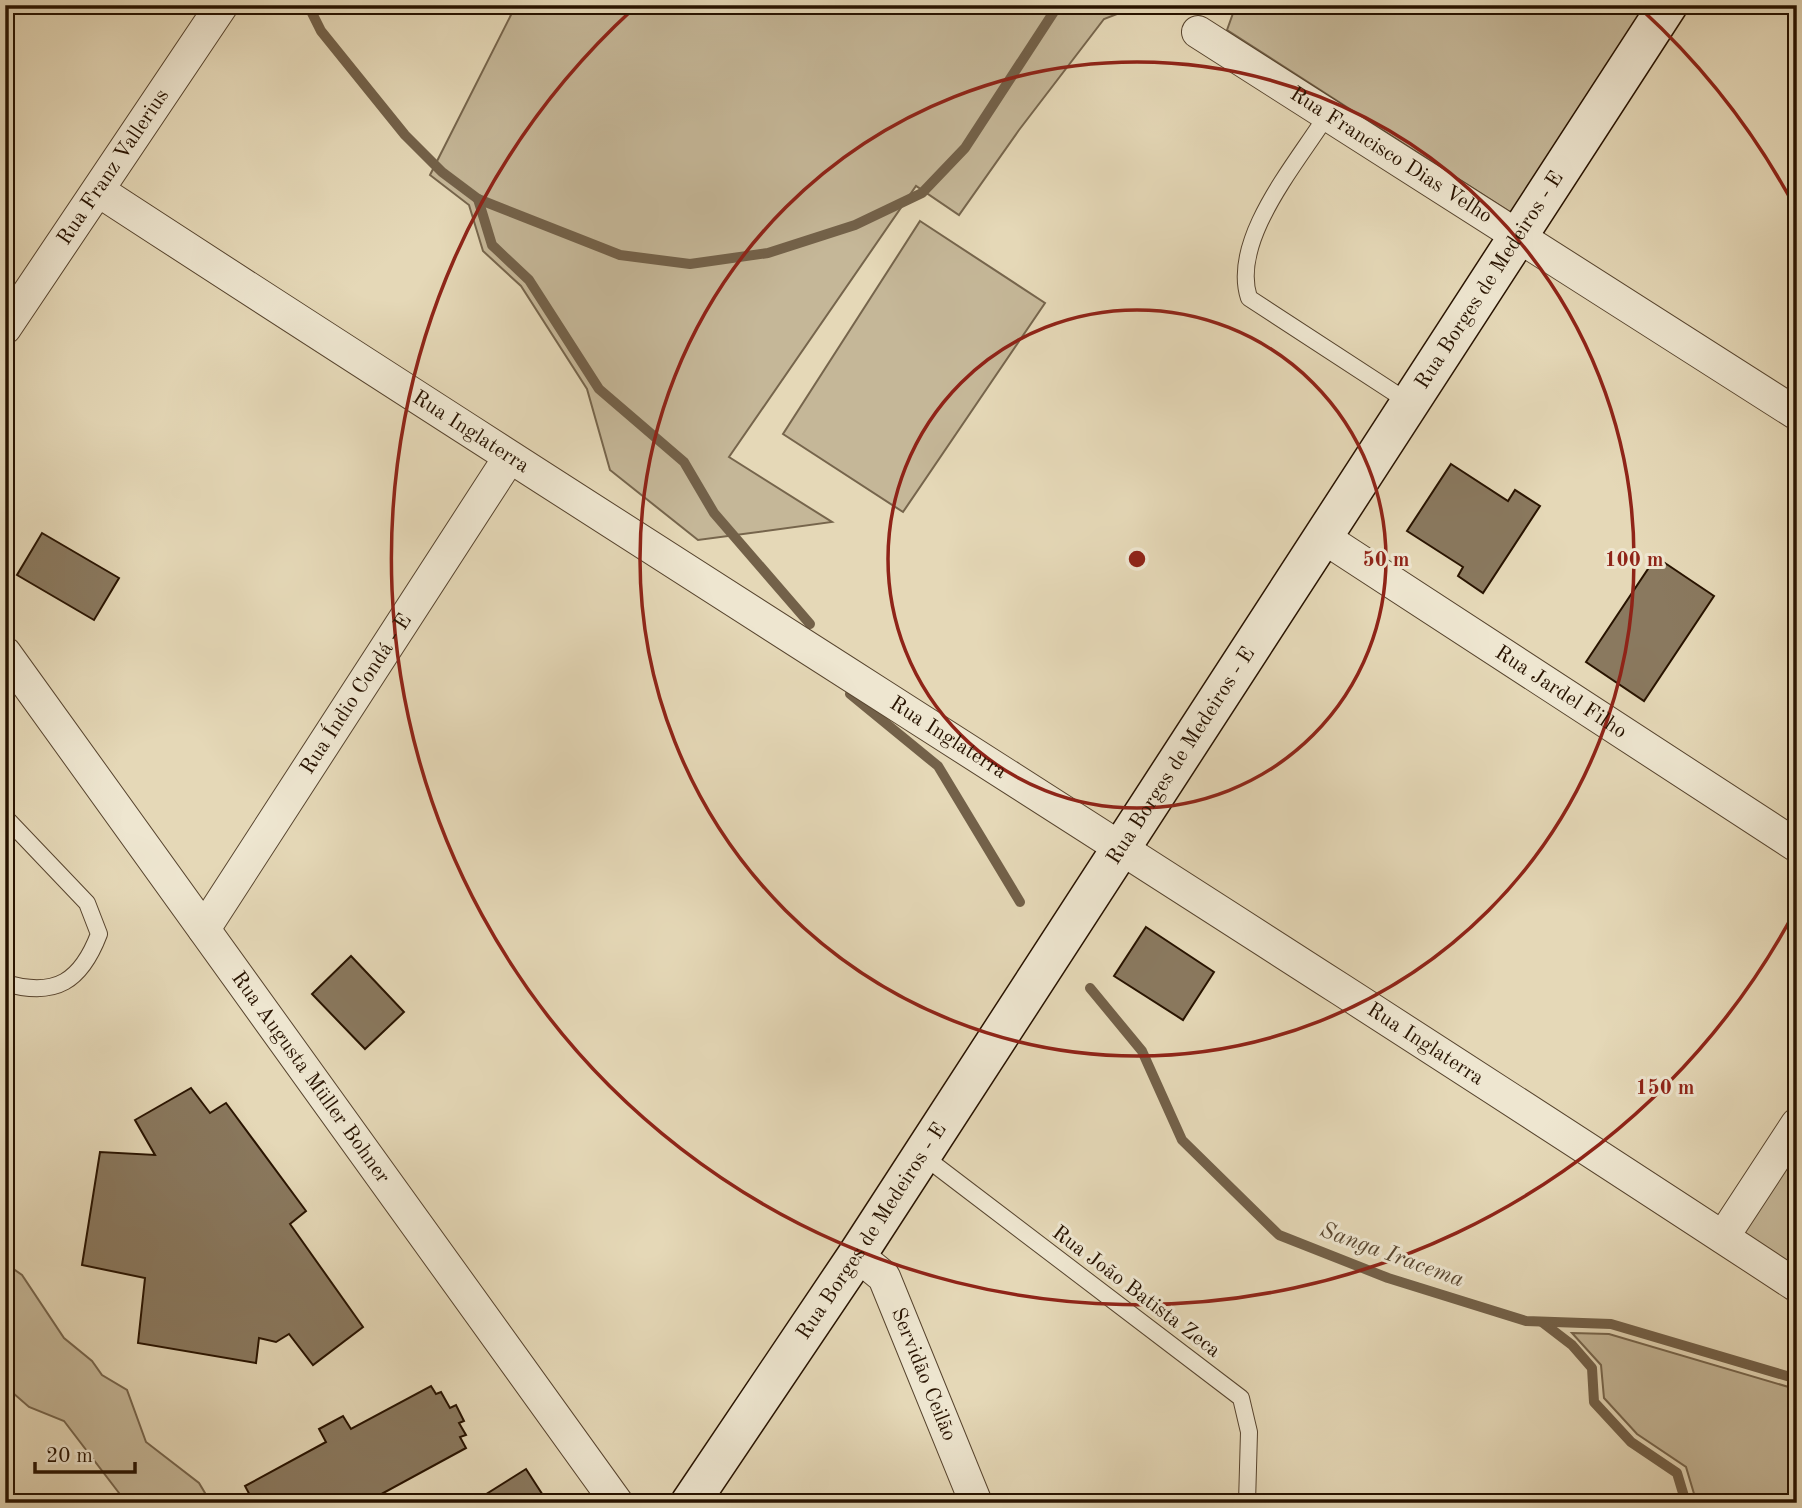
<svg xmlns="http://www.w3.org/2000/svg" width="1802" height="1508" font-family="'Old Standard TT',serif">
<rect width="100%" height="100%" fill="#e5d8b7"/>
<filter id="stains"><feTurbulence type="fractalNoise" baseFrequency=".00286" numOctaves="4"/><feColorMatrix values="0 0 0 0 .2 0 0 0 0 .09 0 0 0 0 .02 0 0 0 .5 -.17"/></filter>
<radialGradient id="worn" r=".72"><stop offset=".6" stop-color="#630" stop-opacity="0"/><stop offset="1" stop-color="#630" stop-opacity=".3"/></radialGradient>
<g fill="#c5b798" stroke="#76654c" stroke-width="2">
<path d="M516,5H1140L1104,19L1019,130L959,215L916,186L729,457L832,522L698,540L610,470L587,389L521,286L483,251L469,205L430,175Z"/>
<path d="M1236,5H1648L1513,214L1227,30Z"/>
<path d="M920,221L1045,303L903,512L783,434Z"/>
<path d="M1797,1152V1268L1743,1233Z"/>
<path d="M5,1263L22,1275L64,1338L92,1361L102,1375L127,1390L146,1442L199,1483L211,1503H162L159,1499L154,1503H106L119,1493L64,1421L29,1407L13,1393L5,1357Z"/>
<path d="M1572,1333L1609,1334L1792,1388L1797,1393V1503H1701L1695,1497L1686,1467L1637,1434L1604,1398L1601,1365Z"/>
</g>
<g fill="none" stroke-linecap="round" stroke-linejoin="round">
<g stroke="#736149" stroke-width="10">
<path d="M308,5L321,31L405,135L442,172L478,199L620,255L690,264L768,253L855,225L922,193L965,148L1057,7L1144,9L1169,5"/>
<path d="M478,199L492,245L529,280L599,389L684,462L714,513L810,624"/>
<path d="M850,694L938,766L1020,902"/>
<path d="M1090,988L1142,1051L1182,1140L1279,1235L1388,1278L1526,1321L1611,1324L1797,1379"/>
<path d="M1542,1322L1572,1345L1592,1368L1594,1402L1631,1442L1677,1473L1686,1503"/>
</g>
</g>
<g fill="#8a795f" stroke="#281300" stroke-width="2">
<path d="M1451,464L1508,501L1515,490L1540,506L1483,593L1458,576L1463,567L1407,531Z"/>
<path d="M42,533L119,578L94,620L17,575Z"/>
<path d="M1656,557L1714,596L1644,701L1586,662Z"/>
<path d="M1146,927L1214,972L1183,1020L1114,976Z"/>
<path d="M351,956L404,1012L365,1049L312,994Z"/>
<path d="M191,1088L210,1113L226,1103L306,1211L290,1224L363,1327L313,1365L289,1334L276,1342L259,1338L256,1363L138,1343L145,1278L82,1265L100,1152L155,1155L135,1120Z"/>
<path d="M431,1386L436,1394L441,1392L450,1408L456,1405L464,1421L459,1423L466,1435L460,1437L466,1448L365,1503H254L245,1486L326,1442L319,1429L343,1416L351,1429Z"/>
<path d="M526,1469L548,1503H472Z"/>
</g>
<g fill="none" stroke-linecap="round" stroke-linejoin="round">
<defs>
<g id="lane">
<path d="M1327,115C1297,163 1230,240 1249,298L1410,403"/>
<path d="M5,817L87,903L99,934C81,981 56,998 5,983"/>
<path d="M922,1155L1241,1398L1249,1432L1247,1503"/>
</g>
<g id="street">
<path id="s1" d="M1198,32L1797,414"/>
<path id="s2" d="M99,191C663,559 1234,916 1797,1286"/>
<path id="s3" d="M5,328L222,5"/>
<path id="s4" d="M1323,537L1797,846"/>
<path id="s5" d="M5,653L617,1503"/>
<path id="s6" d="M204,929L509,458"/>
<path d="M1723,1237L1797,1124"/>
<path id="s7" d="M857,1255L884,1277L976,1503"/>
</g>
<g id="secondary">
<path id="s8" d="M690,1503L857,1255L1668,5"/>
</g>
</defs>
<use href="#lane" stroke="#57442e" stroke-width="18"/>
<use href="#street" stroke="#57442e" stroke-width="34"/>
<use href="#secondary" stroke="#281300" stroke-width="41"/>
<use href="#lane" stroke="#eee6d0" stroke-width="16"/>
<use href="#street" stroke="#eee6d0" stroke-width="32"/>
<use href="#secondary" stroke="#eee6d0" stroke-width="38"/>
</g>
<g fill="none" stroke="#8f2418" stroke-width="3.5">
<circle cx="1137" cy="559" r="249"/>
<circle cx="1137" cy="559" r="497"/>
<path d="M1796 909A746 746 0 1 1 633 9M1641 9A746 746 0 0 1 1796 209"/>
</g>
<g text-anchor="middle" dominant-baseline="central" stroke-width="6" stroke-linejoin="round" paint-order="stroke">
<g font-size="21" fill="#281300" stroke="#eee6d0">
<text stroke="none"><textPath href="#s1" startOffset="229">Rua Francisco Dias Velho</textPath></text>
<text stroke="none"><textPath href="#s3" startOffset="194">Rua Franz Vallerius</textPath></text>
<text stroke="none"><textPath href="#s8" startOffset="1461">Rua Borges de Medeiros - E</textPath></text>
<text stroke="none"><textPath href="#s2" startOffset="443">Rua Inglaterra</textPath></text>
<text stroke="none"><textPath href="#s4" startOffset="284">Rua Jardel Filho</textPath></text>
<text stroke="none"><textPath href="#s6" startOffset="280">Rua Índio Condá - E</textPath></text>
<text stroke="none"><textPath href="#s2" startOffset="1010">Rua Inglaterra</textPath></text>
<text stroke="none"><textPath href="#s8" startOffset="894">Rua Borges de Medeiros - E</textPath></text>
<text stroke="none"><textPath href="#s2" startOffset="1577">Rua Inglaterra</textPath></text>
<text stroke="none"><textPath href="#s5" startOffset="523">Rua Augusta Müller Bohner</textPath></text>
<text stroke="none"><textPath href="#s8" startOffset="327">Rua Borges de Medeiros - E</textPath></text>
<text transform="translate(1136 1292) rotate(37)">Rua João Batista Zeca</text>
<text stroke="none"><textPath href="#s7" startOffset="140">Servidão Ceilão</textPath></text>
</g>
<g font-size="23" font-style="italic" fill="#5a4730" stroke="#eee6d0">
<text transform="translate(1392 1255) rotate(20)">Sanga Iracema</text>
</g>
</g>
<circle cx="1137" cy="559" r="10" fill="#8f2418" stroke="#eee6d0" stroke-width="3.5"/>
<g font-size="21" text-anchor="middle" font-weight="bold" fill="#8f2418" stroke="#eee6d0" stroke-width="6" stroke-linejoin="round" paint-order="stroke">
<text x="1386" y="566">50 m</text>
<text x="1634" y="566">100 m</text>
<text x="1665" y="1094">150 m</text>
</g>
<rect width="1802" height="1508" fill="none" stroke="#e5d8b7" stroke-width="28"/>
<rect x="7" y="7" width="1788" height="1494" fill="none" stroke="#281300" stroke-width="3.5"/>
<rect x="14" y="14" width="1774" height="1480" fill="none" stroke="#281300" stroke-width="2"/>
<path d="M35 1462v10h100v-10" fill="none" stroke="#281300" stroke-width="3.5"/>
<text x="46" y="1462" font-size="21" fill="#281300" stroke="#eee6d0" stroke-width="5" paint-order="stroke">20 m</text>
<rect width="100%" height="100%" filter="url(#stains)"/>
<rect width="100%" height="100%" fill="url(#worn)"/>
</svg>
